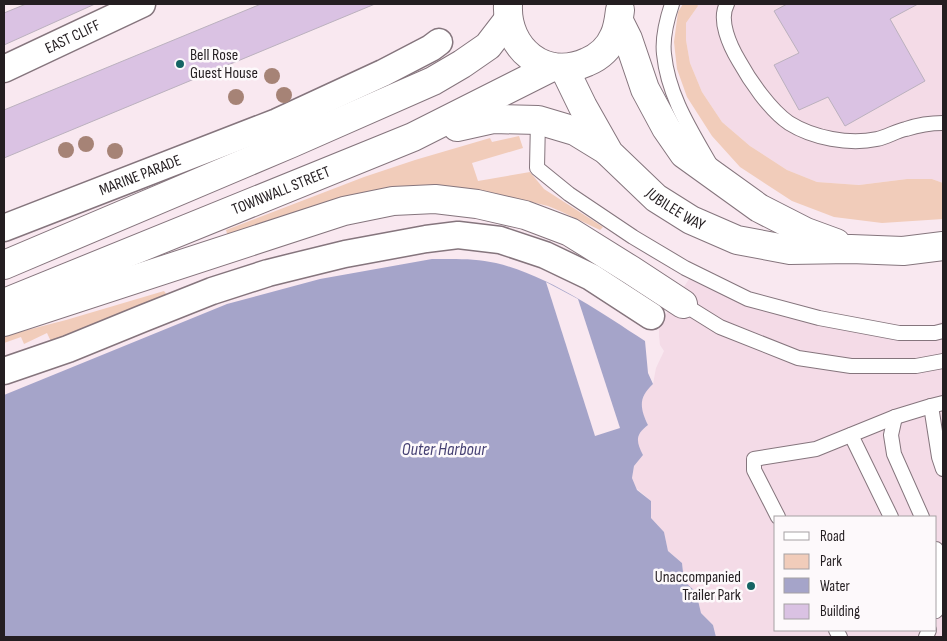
<svg xmlns="http://www.w3.org/2000/svg" width="947" height="641" font-family="'Sofia Sans Condensed',sans-serif">
<rect width="100%" height="100%" fill="#f9e8f0"/>
<g fill="#f4dbe7" fill-rule="evenodd">
<path d="M697,4H943V183L932,179H907L859,185L817,182L787,170L750,146L722,122L702,92L690,63L686,40V23L698,6Z"/>
<path d="M695,270L739,291L814,314L906,328L935,325L943,321V637H716L713,625L701,613L696,592L684,581L682,563L668,551L664,532L651,518V501L636,488L632,478L634,466L643,455L639,448L637,439L641,431L648,425L643,414L641,404L645,392L653,384L656,368L664,351L660,345L659,336V325ZM776,517H936V630H776Z"/>
</g>
<g fill="#f1ccba">
<path d="M683,4H697L698,6L686,23V40L690,63L702,92L722,122L750,146L787,170L817,182L859,185L907,179H932L943,183V219L882,223L834,217L792,201L740,167L712,136L687,97L677,69L674,42L678,12Z"/>
<path d="M519,136L523,148L472,163L478,181L530,172L544,189L603,227L600,230L560,211L548,206L480,190L415,186L228,237L226,230L364,177L415,160L490,138L492,142Z"/>
<path d="M164,291L170,299L54,348L47,333L24,344L21,337L4,343V336L66,320Z"/>
</g>
<path fill="#a5a4c9" d="M432,259C453,259 475,258 496,263C549,276 600,312 645,341L648,373L653,384C638,398 640,408 648,425C635,435 636,441 643,455L634,466L632,478L637,490L651,501V518L664,532L668,551L682,563L684,581L696,592L701,613L713,625L716,637H4V395L227,304L320,279Z"/>
<path fill="#f9e8f0" d="M546,282L578,299L620,428L595,436Z"/>
<g fill="#dac2e3" stroke="#bbb1be">
<path d="M26,4H95L4,45V13Z"/>
<path d="M261,4H375L4,158V110Z"/>
<path d="M787,4H918L890,19L925,81L845,126L828,97L799,110L774,65L799,53L774,11Z"/>
</g>
<g fill="none" stroke-linecap="round" stroke-linejoin="round">
<defs>
<g id="lane">
<path d="M672,4C667,19 662,37 664,54C668,95 690,129 710,164"/>
<path d="M727,4C718,20 730,46 739,61C750,81 770,110 789,123C813,138 849,145 877,139C887,137 896,131 906,129C918,125 931,123 943,123"/>
<path d="M538,120L537,168L569,194L633,237L685,268L748,299L819,318L899,333H935L943,331"/>
<path d="M683,304L720,327L798,358L851,366H916L943,361"/>
<path d="M931,406L939,457L943,469"/>
<path d="M895,417L891,435L894,454L922,517"/>
<path d="M851,435L891,517"/>
<path d="M778,517L754,470V459L816,449L895,417L931,406L943,403"/>
<path d="M936,549C944,568 942,591 936,611"/>
<path d="M836,630L840,637"/>
<path d="M926,637L929,630"/>
</g>
<g id="street">
<path id="s1" d="M4,69L142,4"/>
<path id="s2" d="M4,228L277,122L383,73L431,48L439,42"/>
<path d="M4,371L68,349L144,318L212,291L268,273L345,254L426,239L458,235L500,240L545,255L591,277L651,316"/>
</g>
<g id="highway">
<path d="M508,5C506,49 545,81 587,62C599,57 609,48 614,36C618,28 619,18 620,10"/>
<path d="M619,21L628,39L645,89L666,128L684,154L759,208L806,232L836,243"/>
<path id="s3" d="M564,68L583,107L609,153L656,198L691,220L737,240L790,250L851,249L903,251L943,246"/>
<path d="M457,127L493,119L538,120L575,131L606,150"/>
<path d="M4,265L292,143L433,81L462,64L488,46L508,20"/>
<path id="s4" d="M4,303L413,137L552,67"/>
<path d="M4,322L344,211L393,201L435,199L477,204L525,215L570,232L631,270L683,304"/>
</g>
</defs>
<use href="#lane" stroke="#85757d" stroke-width="16"/>
<use href="#street" stroke="#85757d" stroke-width="29"/>
<use href="#highway" stroke="#85757d" stroke-width="30"/>
<use href="#lane" stroke="#fff" stroke-width="14"/>
<use href="#street" stroke="#fff" stroke-width="26"/>
<use href="#highway" stroke="#fff" stroke-width="28"/>
</g>
<g fill="#a68376">
<circle cx="272" cy="76" r="8"/>
<circle cx="284" cy="95" r="8"/>
<circle cx="236" cy="97" r="8"/>
<circle cx="86" cy="144" r="8"/>
<circle cx="66" cy="150" r="8"/>
<circle cx="115" cy="151" r="8"/>
</g>
<g fill="#156464" stroke="#fdf9fb" stroke-width="2">
<circle cx="180" cy="64" r="5"/>
<circle cx="751" cy="586" r="5"/>
</g>
<g text-anchor="middle" dominant-baseline="central" stroke-width="5" stroke-linejoin="round" paint-order="stroke">
<g font-size="16" fill="#241e21" stroke="#fdf9fb">
<text stroke="none"><textPath href="#s1" startOffset="76">EAST CLIFF</textPath></text>
<text stroke="none"><textPath href="#s2" startOffset="146">MARINE PARADE</textPath></text>
<text stroke="none"><textPath href="#s4" startOffset="299">TOWNWALL STREET</textPath></text>
<text stroke="none"><textPath href="#s3" startOffset="184">JUBILEE WAY</textPath></text>
</g>
<g font-size="16" fill="#241e21" stroke="#fdf9fb" text-anchor="start">
<text x="190" y="55">Bell Rose<tspan x="190" dy="18">Guest House</tspan></text>
<text x="741" y="577" text-anchor="end">Unaccompanied<tspan x="741" dy="18">Trailer Park</tspan></text>
</g>
<g font-size="18" font-style="italic" fill="#474274" stroke="#fdf9fb">
<text x="444" y="449">Outer Harbour</text>
</g>
</g>
<rect width="947" height="641" fill="none" stroke="#241e21" stroke-width="10"/>
<rect x="774" y="516" width="162" height="115" fill="#fdf9fb" stroke="#a6a1a4"/>
<rect x="784" y="532" width="25" height="8" fill="#ffffff" stroke="#a6a1a4"/>
<text x="820" y="541" font-size="15" fill="#241e21">Road</text>
<rect x="784" y="554" width="25" height="15" fill="#f1ccba" stroke="#a6a1a4"/>
<text x="820" y="566" font-size="15" fill="#241e21">Park</text>
<rect x="784" y="578" width="25" height="15" fill="#a5a4c9" stroke="#a6a1a4"/>
<text x="820" y="591" font-size="15" fill="#241e21">Water</text>
<rect x="784" y="604" width="25" height="15" fill="#dac2e3" stroke="#a6a1a4"/>
<text x="820" y="616" font-size="15" fill="#241e21">Building</text>
</svg>
